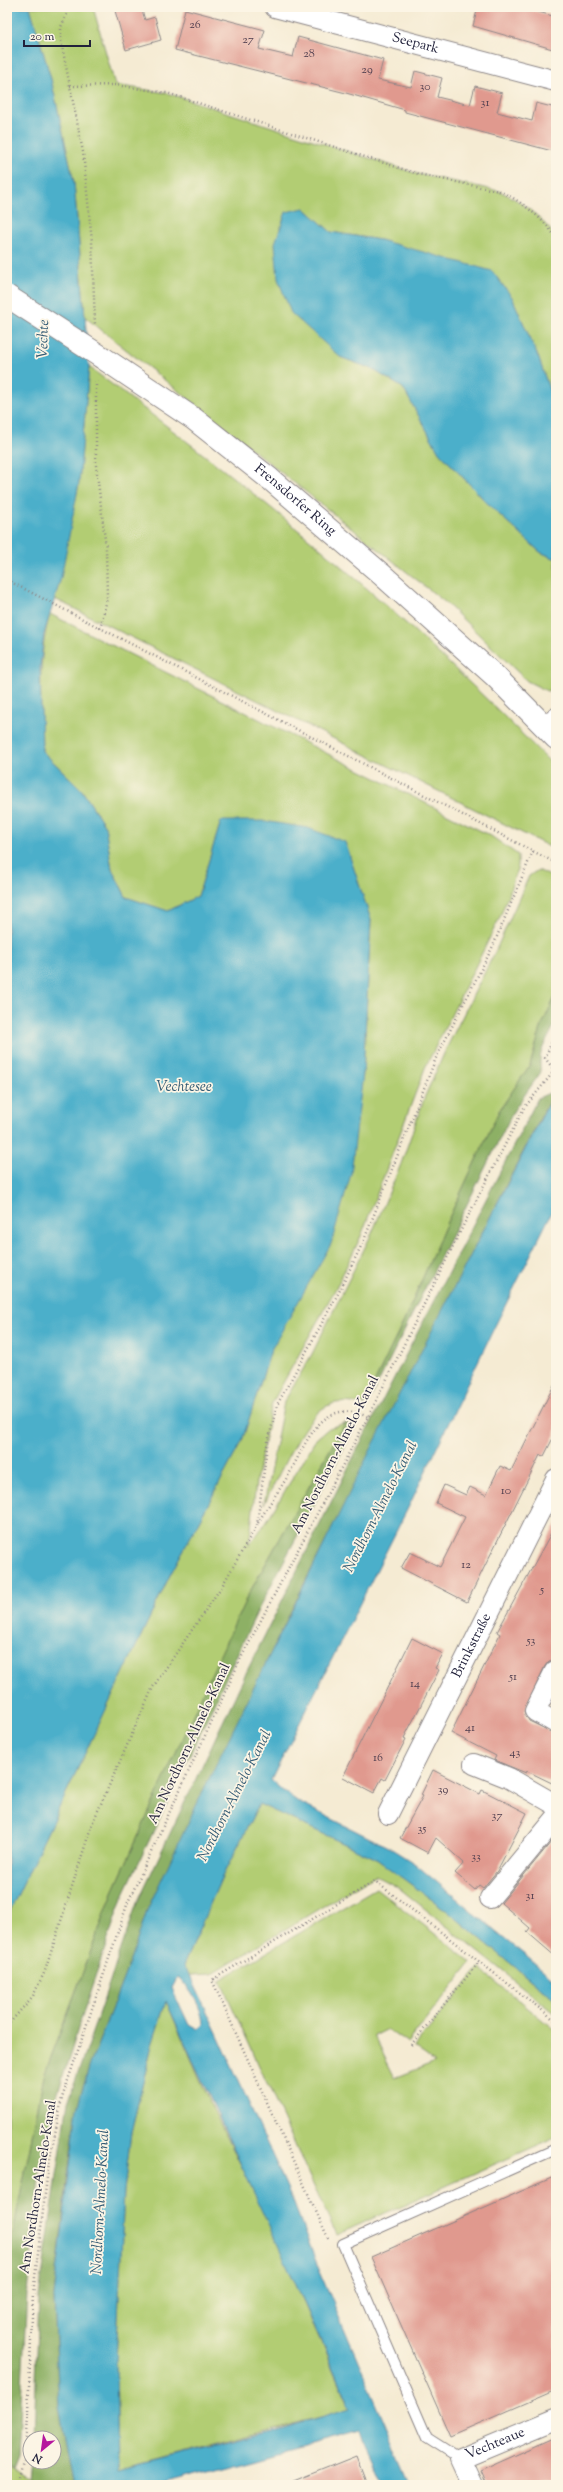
<svg xmlns="http://www.w3.org/2000/svg" width="563" height="2492" font-family="'Sorts Mill Goudy',serif">
<rect width="100%" height="100%" fill="#fcf5e5"/>
<filter id="ink" filterUnits="userSpaceOnUse"><feTurbulence type="fractalNoise" baseFrequency=".025" numOctaves="2"/><feDisplacementMap in="SourceGraphic" scale="8" xChannelSelector="R" yChannelSelector="G"/><feConvolveMatrix kernelMatrix="1 2 1 2 8 2 1 2 1" color-interpolation-filters="sRGB"/></filter>
<filter id="wash" filterUnits="userSpaceOnUse"><feTurbulence type="fractalNoise" baseFrequency=".012" numOctaves="4" result="noise"/><feDisplacementMap in="SourceGraphic" scale="16" xChannelSelector="R" yChannelSelector="G"/><feGaussianBlur stdDeviation="0.9" result="paint"/><feColorMatrix in="noise" values="0 0 0 0 0 0 0 0 0 0 0 0 0 0 0 0 0 1.4 0 .05"/><feComposite in="paint" operator="in"/></filter>
<g filter="url(#wash)">
<rect width="100%" height="100%" fill="#f5ebd3"/>
<g fill="#b2cd73" stroke="#6a7857">
<path d="M30,7H93L115,85L167,93L418,174L499,191C522,201 541,217 556,237V410L539,359L512,297L431,255L380,240L331,232L304,208L340,357L372,369L403,388L439,452L490,506L540,552L556,559V689L547,691L527,681L446,603L85,317L74,182L51,79Z"/>
<path d="M89,367C175,432 261,497 342,567C416,630 487,698 556,768V850L55,599L79,483Z"/>
<path d="M50,614L491,836L518,855V866L510,890L500,917L425,1068L361,1236L336,1288L272,1403L256,1482L249,1546L268,1519L316,1439L329,1428L345,1423L247,1597L113,1892L44,2076L7,2263V1917L170,1575L242,1441L271,1350L285,1323L363,1074L371,920L345,843L221,821L198,896L168,911L126,897L112,869L105,826L81,789L42,751C41,704 37,659 50,614Z"/>
<path d="M538,870L556,879V995L542,1025L530,1065L499,1111L447,1222L405,1319L364,1404C352,1403 338,1400 327,1406C302,1418 278,1479 264,1504L284,1402L312,1354L372,1233L401,1164L425,1096L447,1047L496,950L529,876Z"/>
<path d="M259,1804L375,1858L446,1910L556,2001V2014L399,1888L375,1875L211,1974L190,1975L183,1966L221,1879Z"/>
<path d="M376,1888L471,1962L408,2043L388,2029L374,2036L395,2078L435,2062L414,2047L479,1968L556,2031V2137L336,2235L220,1980Z"/>
<path d="M166,2001L213,2109L266,2216L350,2409L118,2470L116,2362L124,2191L131,2132L152,2045Z"/>
<path d="M7,2464V2466L38,2485H7Z"/>
</g>
<g fill="#8db065" stroke="#586950">
<path d="M556,995C556,1002 557,1011 556,1018C552,1039 536,1046 541,1072L514,1110L366,1407L364,1404L405,1319L447,1222L499,1111L530,1065L542,1025Z"/>
<path d="M554,1091L304,1584L148,1908L129,1964L90,2065L77,2108L67,2182L54,2297L59,2407L74,2485H38L30,2480L32,2462H54V2438H34L39,2296L68,2102L137,1903L247,1671L355,1454L538,1098Z"/>
<path d="M345,1423L356,1425L259,1608L122,1898L82,2016L57,2095L40,2170L27,2293L18,2457L13,2469L7,2464V2263L44,2076L113,1892L218,1659L247,1597Z"/>
</g>
<g fill="#4bafca" stroke="#366882" fill-rule="evenodd">
<path d="M7,7H30L51,79L74,182L89,367L79,483L61,578L44,634L40,667L42,751L81,789L105,826L112,869L126,897L168,911L198,896L221,821H264L308,828L345,842L371,920L363,1074L351,1174L331,1244L271,1350L242,1441L170,1575L7,1917Z"/>
<path d="M304,208L331,232L380,240L492,271L512,297L539,359L556,410V559L540,552L490,506L439,452L403,388L372,369L340,357L291,313L278,279L275,243L286,212Z"/>
<path d="M556,1089V1204L494,1328L409,1506L271,1780L283,1791L300,1803L390,1848L414,1863L556,1981V2001L446,1910L375,1858L259,1804L221,1879L183,1966L190,1975L218,2035L293,2201L318,2267L411,2485H384L359,2431L160,2485H74L59,2407L54,2297L77,2108L90,2065L129,1964L148,1908L204,1789L368,1455ZM178,1977C190,1988 202,2007 203,2024L198,2030L189,2025L172,1988ZM166,2001C227,2137 292,2271 350,2408L277,2430L118,2470L116,2362L124,2191L131,2132L152,2045Z"/>
</g>
<g id="blocks">
<g fill="#e0998e">
<path d="M114,7H141L145,20L155,17L161,40L126,50Z"/>
<path d="M478,7H521L556,17V50L473,26Z"/>
<path d="M185,9L265,30L259,49L293,57L298,37L383,60L378,80L411,87L415,71L442,78L437,97L470,105L475,86L502,93L497,112L532,121L536,103L556,108V152L405,112V110L346,93L175,50Z"/>
<path d="M556,1381V1432L544,1456L540,1455L467,1602L401,1568L410,1552L440,1567L465,1517L436,1503L444,1485L466,1495L470,1487L486,1495L500,1466L511,1471Z"/>
<path d="M556,1524V1660L549,1661L545,1666L524,1711L529,1721L556,1734V1785L527,1771L526,1773L494,1760L496,1756L451,1733L500,1634L497,1632Z"/>
<path d="M412,1638L443,1654L435,1668L439,1670L404,1738L406,1739L385,1780L382,1778L374,1793L343,1777Z"/>
<path d="M433,1770L480,1794L482,1790L527,1813L497,1871L483,1888L479,1885L475,1890L455,1873L464,1863L436,1838L428,1853L400,1838L423,1796L421,1795Z"/>
<path d="M556,1836V1957L527,1932L530,1928L501,1903Z"/>
<path d="M556,2176V2390L450,2436L371,2257Z"/>
<path d="M556,2437V2485H486L480,2471Z"/>
<path d="M356,2456L367,2485H286V2484Z"/>
</g>
</g>
</g>
<g filter="url(#ink)">
<use href="#blocks" fill-opacity="0" stroke="#8c8687" stroke-width="1"/>
<g fill="none" stroke-linecap="round" stroke-linejoin="round">
<defs>
<path id="service" d="M460,2459L427,2438L343,2244L556,2149"/>
<g id="minor">
<path id="s1" d="M275,7L556,81"/>
<path d="M546,728L556,718"/>
<path d="M555,1671L535,1711L556,1723"/>
<path d="M474,1764L509,1778L556,1805"/>
<path id="s2" d="M388,1814L556,1479"/>
<path d="M490,1898L556,1818"/>
<path id="s3" d="M472,2485L460,2459L556,2419"/>
</g>
<g id="tertiary">
<path id="s4" d="M103,358L194,419L270,479L380,573L495,676L556,738"/>
</g>
</defs>
<use href="#service" stroke="#8c8687" stroke-width="12"/>
<use href="#minor" stroke="#8c8687" stroke-width="22"/>
<use href="#tertiary" stroke="#8c8687" stroke-width="24"/>
<g stroke="#8c8687" stroke-width="2.5" stroke-dasharray="1 3" stroke-linecap="butt">
<path d="M70,7L61,27V41L83,152L92,242L95,326"/>
<path d="M70,86L115,85L167,93L418,174L499,191C522,201 541,217 556,237"/>
<path d="M96,381V465L106,548L107,599L100,629"/>
<path d="M7,580L556,863"/>
<path d="M555,1071L545,1058L556,1032"/>
<path d="M258,1523C267,1507 278,1492 288,1476C306,1444 321,1395 368,1417"/>
<path d="M7,2026L33,1996L45,1971L92,1824L153,1687L222,1586L257,1525L267,1446L277,1405L339,1292L364,1240L436,1058L493,946L533,851"/>
<path d="M411,2045L479,1962"/>
<path d="M328,2238L212,1980L375,1881L556,2021"/>
<path d="M7,2482L13,2485"/>
<path d="M19,2485L26,2458L33,2294L48,2169L62,2098L128,1902L241,1658L368,1417L463,1226L524,1108L556,1069"/>
</g>
<use href="#service" stroke="#fff" stroke-width="10"/>
<use href="#minor" stroke="#fff" stroke-width="20"/>
<use href="#tertiary" stroke="#fff" stroke-width="22"/>
<defs>
<path id="tertiary-bridge" d="M7,296L103,358"/>
</defs>
<use href="#tertiary-bridge" stroke="#8c8687" stroke-width="24" stroke-linecap="butt"/>
<use href="#tertiary-bridge" stroke="#fff" stroke-width="22"/>
</g>
</g>
<g text-anchor="middle" dominant-baseline="central" stroke-width="3.5" stroke-linejoin="round" paint-order="stroke">
<g font-size="12" fill="#524050">
<text x="195" y="25">26</text>
<text x="248" y="40">27</text>
<text x="309" y="54">28</text>
<text x="367" y="70">29</text>
<text x="425" y="87">30</text>
<text x="485" y="103">31</text>
<text x="506" y="1491">10</text>
<text x="466" y="1565">12</text>
<text x="542" y="1590">5</text>
<text x="531" y="1641">53</text>
<text x="513" y="1677">51</text>
<text x="415" y="1684">14</text>
<text x="470" y="1728">41</text>
<text x="515" y="1753">43</text>
<text x="378" y="1758">16</text>
<text x="443" y="1790">39</text>
<text x="497" y="1816">37</text>
<text x="422" y="1829">35</text>
<text x="476" y="1857">33</text>
<text x="530" y="1896">31</text>
</g>
<g font-size="14" fill="#22223b" stroke="#fcf5e5">
<text stroke="none"><textPath href="#s1" startOffset="145">Seepark</textPath></text>
<text stroke="none"><textPath href="#s4" startOffset="239">Frensdorfer Ring</textPath></text>
<text transform="translate(336 1455) rotate(-63)">Am Nordhorn-Almelo-Kanal</text>
<text stroke="none"><textPath href="#s2" startOffset="188">Brinkstraße</textPath></text>
<text transform="translate(190 1744) rotate(-65)">Am Nordhorn-Almelo-Kanal</text>
<text transform="translate(39 2187) rotate(-81)">Am Nordhorn-Almelo-Kanal</text>
<text stroke="none"><textPath href="#s3" startOffset="67">Vechteaue</textPath></text>
</g>
<g font-size="15" font-style="italic" fill="#325a74" stroke="#fcf5e5">
<text transform="translate(44 339) rotate(-88)">Vechte</text>
<text x="184" y="1087">Vechtesee</text>
<text transform="translate(381 1507) rotate(-63)">Nordhorn-Almelo-Kanal</text>
<text transform="translate(235 1796) rotate(-63)">Nordhorn-Almelo-Kanal</text>
<text transform="translate(101 2202) rotate(-87)">Nordhorn-Almelo-Kanal</text>
</g>
</g>
<rect width="563" height="2492" fill="none" stroke="#fcf5e5" stroke-width="24"/>
<g transform="translate(42 2450) rotate(209)"><circle r="19" fill="#fcf5e5" stroke="#a5a1a1"/>
<path d="M0-3L7 15L0 10L-7 15Z" fill="#b5179e"/>
<text y="-6" font-size="11" font-weight="bold" text-anchor="middle" fill="#22223b">N</text>
</g>
<path d="M24 40v6h66v-6" fill="none" stroke="#22223b" stroke-width="2"/>
<text x="30" y="40" font-size="12" fill="#22223b" stroke="#fcf5e5" stroke-width="3" paint-order="stroke">20 m</text>
</svg>
